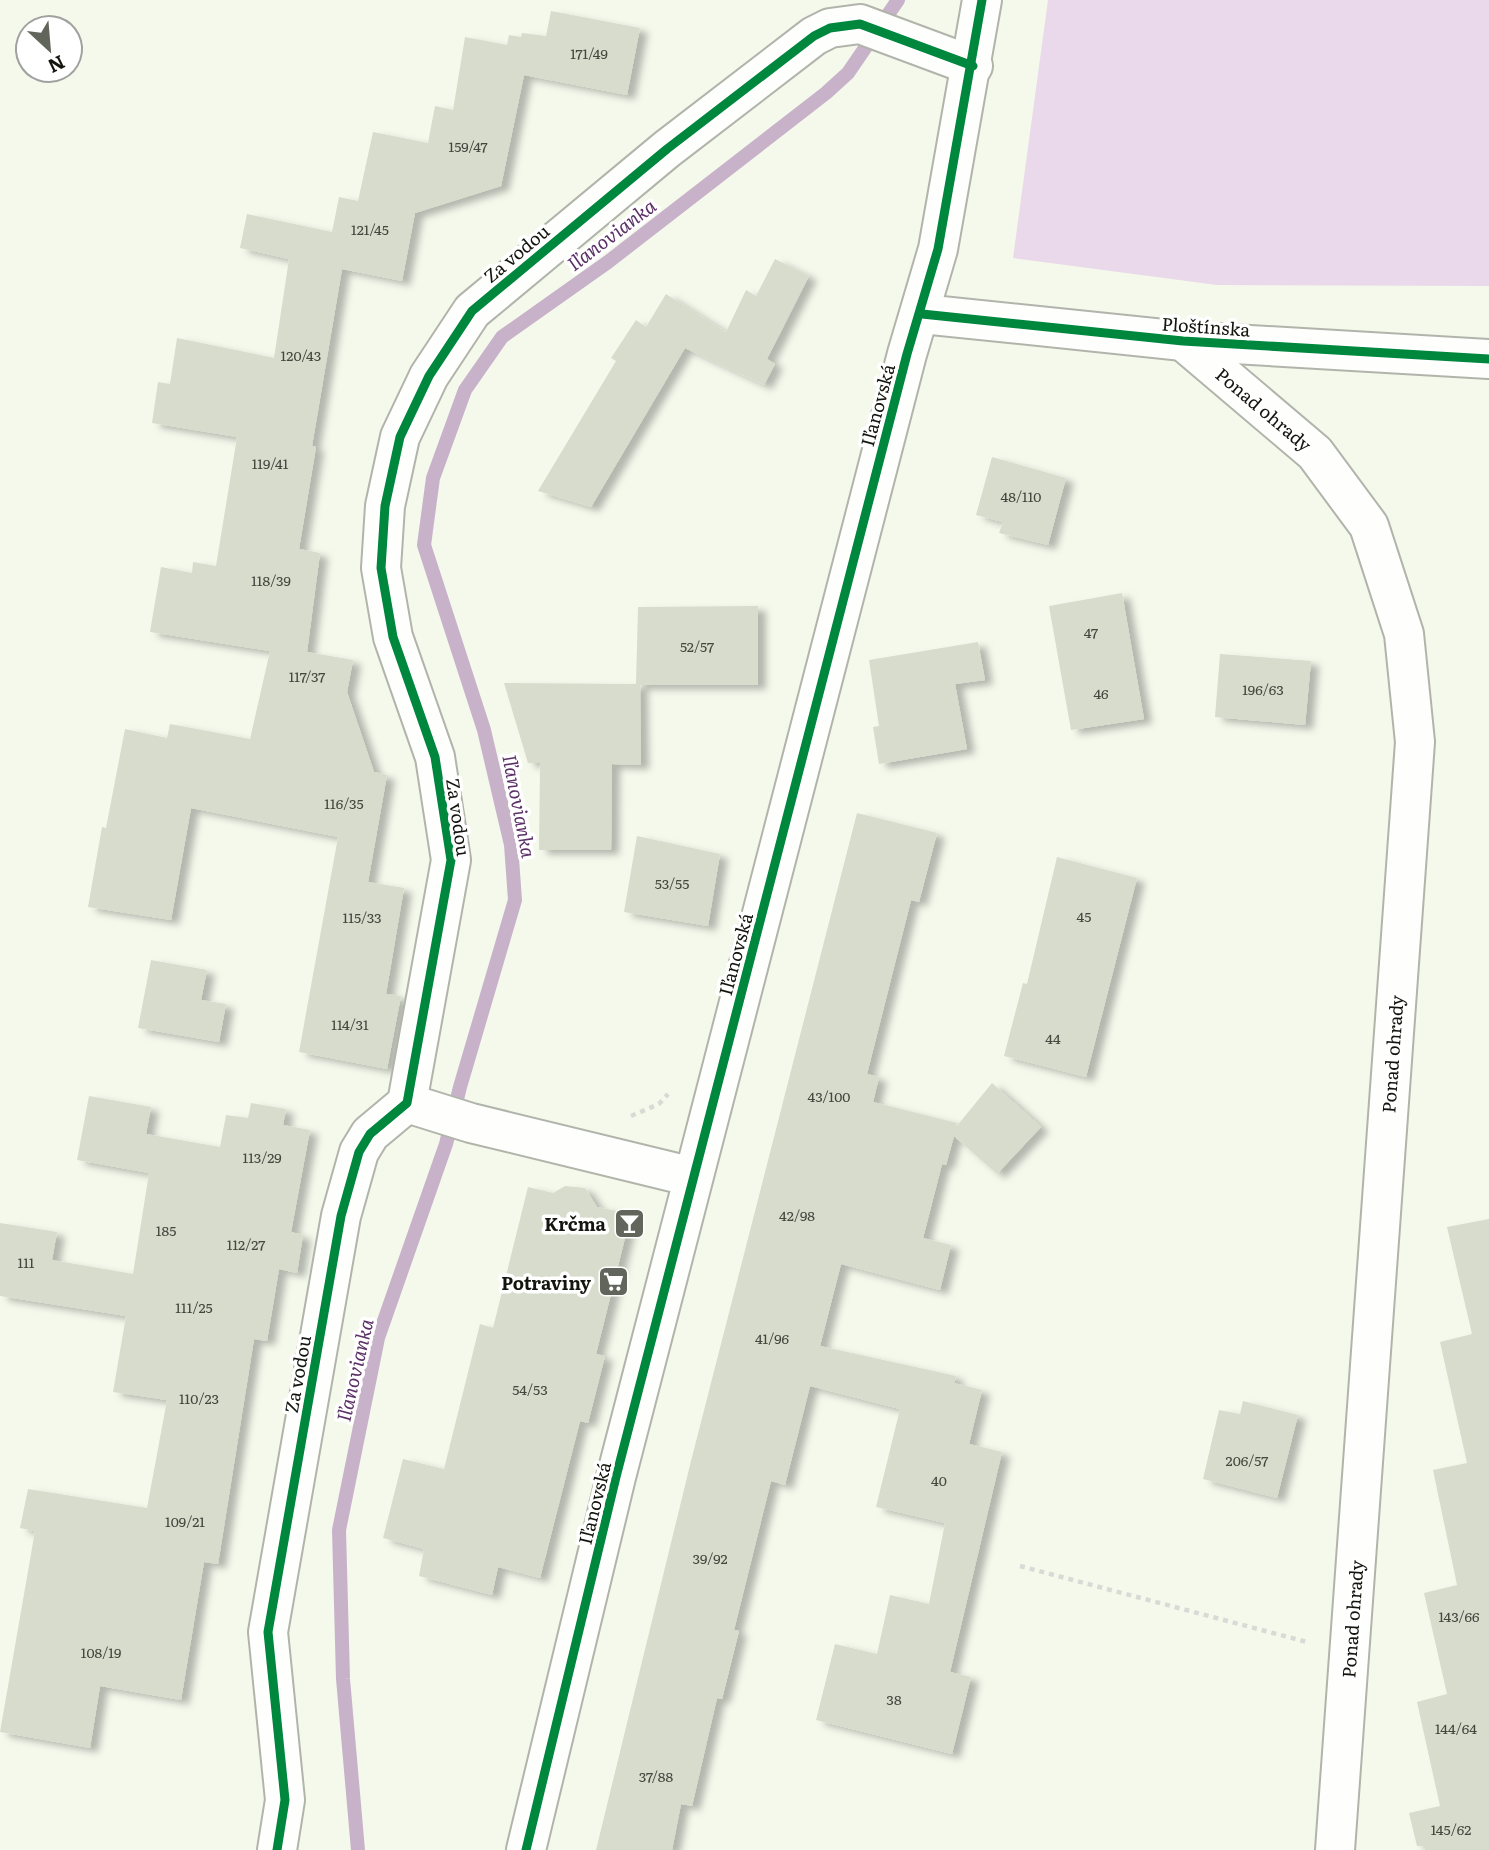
<svg xmlns="http://www.w3.org/2000/svg" width="1489" height="1850" font-family="Literata,serif">
<defs>
<filter id="shadow"><feDropShadow dx="8" dy="4.5" stdDeviation="3.5" flood-color="#0004"/></filter>
</defs>
<rect width="100%" height="100%" fill="#f5f9ec"/>
<path fill="#e9d9ea" d="M1048,0H1489V286L1217,285L1013,258Z"/>
<g fill="none" stroke-linecap="round" stroke-linejoin="round">
<path stroke="#c7b2ca" stroke-width="14" d="M358,1850L343,1679L339,1530L378,1338L446,1144L460,1087L515,900L511,845L484,730L424,545L433,478L465,390L502,337L608,262L826,93L848,73L898,0"/>
</g>
<g fill="#d7dccd" filter="url(#shadow)">
<path d="M551,11L640,28L627,95L524,75L501,186L415,213L402,281L342,269L312,446L316,447L299,549L320,553L307,652L353,660L347,692L374,772L387,775L368,882L404,888L386,994L401,996L387,1069L299,1052L338,837L191,808L171,920L88,907L102,827L106,828L125,729L167,738L170,724L250,739L270,651L150,632L161,567L192,573L193,562L216,566L237,437L152,423L158,382L170,384L177,338L274,358L289,259L240,248L247,214L332,232L339,197L358,201L373,132L428,143L435,106L453,110L465,37L507,45L509,35L521,37L522,33L546,36Z"/>
<path d="M775,259L809,276L767,359L775,364L764,385L685,348L591,507L538,491L616,361L611,358L636,320L646,327L666,294L726,332L746,290L756,296Z"/>
<path d="M992,457L1066,478L1048,545L999,533L1003,522L976,515Z"/>
<path d="M1122,593L1144,719L1071,730L1049,606Z"/>
<path d="M758,606V685H640L641,765L612,764L611,850H539L540,763H528L504,683L636,684L638,607Z"/>
<path d="M978,642L985,680L955,684L967,749L879,764L873,727L879,726L869,660Z"/>
<path d="M1220,654L1311,661L1305,725L1215,717Z"/>
<path d="M857,813L937,833L919,902L911,900L867,1074L879,1077L873,1102L957,1123L956,1127L992,1083L1041,1127L997,1174L954,1136L946,1165L942,1164L923,1238L951,1245L940,1290L841,1264L820,1346L956,1376L954,1383L982,1390L969,1444L1002,1452L950,1672L971,1677L952,1754L816,1720L835,1644L877,1654L890,1595L929,1604L945,1523L876,1507L900,1409L810,1386L785,1485L771,1481L734,1630L739,1631L722,1699L717,1698L692,1806L681,1804L672,1850H596L691,1461Z"/>
<path d="M637,836L720,854L708,926L624,912Z"/>
<path d="M1057,857L1137,878L1086,1077L1004,1056L1023,983L1027,984Z"/>
<path d="M151,960L207,970L201,1000L226,1004L219,1042L138,1028Z"/>
<path d="M89,1096L151,1107L146,1134L220,1147L226,1115L248,1118L251,1103L286,1109L283,1125L310,1130L291,1232L303,1235L297,1273L279,1269L267,1341L254,1339L218,1564L204,1562L181,1700L100,1686L90,1748L0,1732L35,1531L20,1528L28,1489L147,1508L167,1400L113,1392L126,1316L0,1296V1223L57,1232L52,1260L133,1274L149,1173L77,1160Z"/>
<path d="M565,1186L585,1188L597,1207L631,1214L596,1354L605,1356L588,1423L580,1421L540,1578L498,1567L492,1595L419,1576L424,1549L383,1538L403,1459L444,1469L480,1324L493,1328L528,1187L553,1193Z"/>
<path d="M1489,1219V1850H1425L1424,1846H1417L1409,1813L1440,1806L1417,1702L1447,1694L1424,1593L1457,1585L1433,1470L1467,1463L1440,1342L1472,1334L1447,1227Z"/>
<path d="M1243,1401L1298,1415L1277,1498L1203,1479L1219,1410L1240,1414Z"/>
</g>
<g fill="none" stroke-linecap="round" stroke-linejoin="round">
<defs>
<g id="minor">
<path d="M922,314L1183,341L1489,359"/>
<path d="M1183,341L1315,453L1369,526L1404,634L1415,742L1335,1850"/>
<path d="M407,1103L471,1123L693,1177"/>
<path d="M277,1850L285,1800L268,1632L341,1216L359,1152L370,1134L407,1103L451,860L435,757L393,637L381,568L385,506L400,437L429,376L472,311L667,149L814,36L830,28L860,24L973,66"/>
<path d="M526,1850L616,1477L907,354L938,249L982,0"/>
</g>
</defs>
<use href="#minor" stroke="#b1b4ab" stroke-width="42"/>
<g stroke="#d8dad5" stroke-width="4.5" stroke-dasharray="5 5" stroke-linecap="butt">
<path d="M631,1116L659,1104L668,1094"/>
<path d="M1020,1566L1307,1642"/>
</g>
<use href="#minor" stroke="#fefefc" stroke-width="38"/>
<defs>
<g id="cycleway">
<path d="M922,314L1183,341L1489,359"/>
<path d="M277,1850L285,1800L268,1632L341,1216L359,1152L370,1134L407,1103L451,860L435,757L393,637L381,568L385,506L400,437L429,376L472,311L667,149L814,36L830,28L860,24L973,66"/>
<path d="M526,1850L616,1477L907,354L938,249L982,0"/>
</g>
</defs>
<use href="#cycleway" stroke="#fff" stroke-width="13"/>
<use href="#cycleway" stroke="#00873e" stroke-width="9"/>
</g>
<defs>
<symbol id="bar-square" viewBox="-11 -11 22 22"><rect x="-9" y="-9" width="18" height="18" rx="4" fill="#62655c" stroke="#fff"/><path d="M-6-5H6L.8 .8V4.5H3.5V6h-7V4.5H-.8V.8Z" fill="#fff"/></symbol>
<symbol id="supermarket-square" viewBox="-11 -11 22 22"><rect x="-9" y="-9" width="18" height="18" rx="4" fill="#62655c" stroke="#fff"/><path d="M-6-5.5h2.5l.6 2H6L4.5 2H-2.5L-4.4-4H-6ZM-1.5 3.2a1.3 1.3 0 1 0 .1 0ZM3 3.2a1.3 1.3 0 1 0 .1 0Z" fill="#fff"/></symbol>
</defs>
<g fill-rule="evenodd">
<use href="#bar-square" x="612" y="1206" width="35" height="35"/>
<use href="#supermarket-square" x="596" y="1264" width="35" height="35"/>
</g>
<g text-anchor="middle" dominant-baseline="central" stroke-width="7" stroke-linejoin="round" paint-order="stroke">
<g font-size="14" fill="#44473e">
<text x="589" y="53">171/49</text>
<text x="468" y="146">159/47</text>
<text x="370" y="229">121/45</text>
<text x="301" y="355">120/43</text>
<text x="270" y="463">119/41</text>
<text x="1021" y="496">48/110</text>
<text x="271" y="580">118/39</text>
<text x="1091" y="632">47</text>
<text x="697" y="646">52/57</text>
<text x="307" y="676">117/37</text>
<text x="1263" y="689">196/63</text>
<text x="1101" y="693">46</text>
<text x="344" y="803">116/35</text>
<text x="672" y="883">53/55</text>
<text x="1084" y="916">45</text>
<text x="362" y="917">115/33</text>
<text x="350" y="1024">114/31</text>
<text x="1053" y="1038">44</text>
<text x="829" y="1096">43/100</text>
<text x="262" y="1157">113/29</text>
<text x="797" y="1215">42/98</text>
<text x="166" y="1230">185</text>
<text x="246" y="1244">112/27</text>
<text x="26" y="1262">111</text>
<text x="194" y="1307">111/25</text>
<text x="772" y="1338">41/96</text>
<text x="530" y="1389">54/53</text>
<text x="199" y="1398">110/23</text>
<text x="1247" y="1460">206/57</text>
<text x="939" y="1480">40</text>
<text x="185" y="1521">109/21</text>
<text x="710" y="1558">39/92</text>
<text x="1459" y="1616">143/66</text>
<text x="101" y="1652">108/19</text>
<text x="894" y="1699">38</text>
<text x="1456" y="1728">144/64</text>
<text x="656" y="1776">37/88</text>
<text x="1451" y="1829">145/62</text>
</g>
<g font-size="18" fill="#13150e" stroke="#fff">
<text transform="translate(516 253) rotate(-40)">Za vodou</text>
<text transform="translate(1206 326) rotate(4)">Ploštínska</text>
<text transform="translate(877 405) rotate(-75)">Iľanovská</text>
<text transform="translate(1264 409) rotate(40)">Ponad ohrady</text>
<text transform="translate(459 817) rotate(82)">Za vodou</text>
<text transform="translate(735 954) rotate(-75)">Iľanovská</text>
<text transform="translate(1392 1054) rotate(-86)">Ponad ohrady</text>
<text transform="translate(297 1374) rotate(-80)">Za vodou</text>
<text transform="translate(594 1503) rotate(-76)">Iľanovská</text>
<text transform="translate(1352 1619) rotate(-86)">Ponad ohrady</text>
</g>
<g font-size="18" font-weight="bold" fill="#13150e" stroke="#fff" text-anchor="end">
<text x="606" y="1223">Krčma</text>
<text x="591" y="1282">Potraviny</text>
</g>
<g font-size="19" font-style="italic" fill="#5b3167" stroke="#fff">
<text transform="translate(611 234) rotate(-37)">Iľanovianka</text>
<text transform="translate(520 806) rotate(79)">Iľanovianka</text>
<text transform="translate(354 1370) rotate(-77)">Iľanovianka</text>
</g>
</g>
<g transform="translate(49 49) rotate(154)"><circle r="33" fill="#ffffff" stroke="#a1a19f" stroke-width="2"/>
<path d="M0-5L12 26L0 18L-12 26Z" fill="#62655c"/>
<text y="-10" font-size="19" font-weight="bold" text-anchor="middle" fill="#13150e">N</text>
</g>
</svg>
